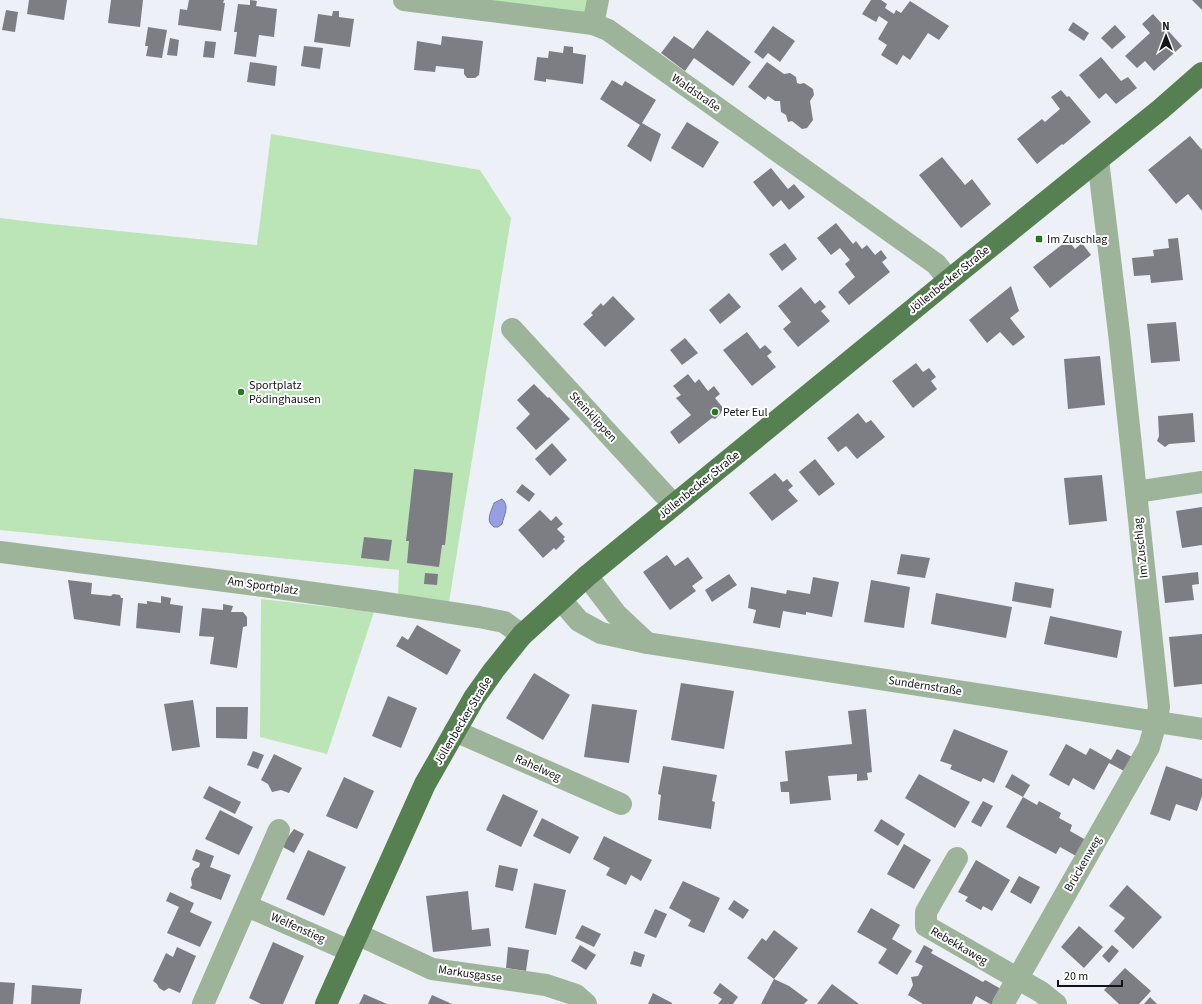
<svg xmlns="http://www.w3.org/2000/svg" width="1202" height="1004" font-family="'Source Sans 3',sans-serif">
<rect width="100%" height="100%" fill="#eef0f7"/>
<g fill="#bbe5b6">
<path d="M467,0H589L584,15Z"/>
<path d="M271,134L480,170L511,218L449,602L398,595L399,570L0,530V218L41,223L257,245Z"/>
<path d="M261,599L374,612L327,754L260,737Z"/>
</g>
<path fill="#979fe3" stroke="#6f75a6" d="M502,499C510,506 504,515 502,524L498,527H494C485,521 491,512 494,503Z"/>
<g fill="#7c7e84">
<path d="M29,0H67L64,20L27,14Z"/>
<path d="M111,0H143L140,27L108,23Z"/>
<path d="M189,0H224L223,3H225L221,31L178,25L180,9L187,10Z"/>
<path d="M250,0L257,1L256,6L277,9L274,37L259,35L256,57L234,54L237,32H234L238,4L250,5Z"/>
<path d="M871,0H881L887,4L885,8L894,14L896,10L901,13L910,1L949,26L939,40L928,33L910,60L903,55L897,65L881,55L887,45L878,39L888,22L879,16L876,22L862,14Z"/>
<path d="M1192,0H1202V10Z"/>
<path d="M6,10L18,12L15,32L2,30Z"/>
<path d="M333,11H339V17L354,19L350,47L314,42L318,14L332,16Z"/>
<path d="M1153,14L1182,46L1154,71L1145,61L1137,68L1125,56L1150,33L1142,24Z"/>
<path d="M1073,22L1089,33L1084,41L1068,30Z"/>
<path d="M1115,25L1126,37L1112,49L1101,38Z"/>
<path d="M773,26L795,41L780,62L768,53L763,59L754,52Z"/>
<path d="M148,27L167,30L162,58L146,56L148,46H145Z"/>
<path d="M707,30L751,62L733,86L694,58L685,71L661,53L674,36L693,49Z"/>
<path d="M442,36L483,41L479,75L475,78H467L464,74V69L436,66L435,72L414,70L417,41L441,45Z"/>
<path d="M170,38L179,40L177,56L167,55Z"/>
<path d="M205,41L216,42L214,58L203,57Z"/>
<path d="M304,46L323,48L320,69L301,66Z"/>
<path d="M564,46L573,47V53L586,55L583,84L546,79V82L534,80L537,57L548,58L549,51L563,53Z"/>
<path d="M1101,57L1121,81L1128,77L1137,88L1116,104L1106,93L1099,99L1079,75Z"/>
<path d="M250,62L277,66L275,86L247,82Z"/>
<path d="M767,62L784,74L790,73L796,77L797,83L800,84L804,83L813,89L814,95L810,101L813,120L807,128L802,129L792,121L788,122L786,115L781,112L780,101H775L768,96L765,100L748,87Z"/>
<path d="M612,80L622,86L625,81L656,100L642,123L661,134L651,162L627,146L640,125L600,99Z"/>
<path d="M1061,90L1067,97L1069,96L1091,122L1063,145L1062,144L1037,164L1017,139L1042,119L1045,122L1060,109L1051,97Z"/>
<path d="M687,122L719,142L703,168L671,148Z"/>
<path d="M1190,136L1202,150V211L1188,194L1176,204L1148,170Z"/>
<path d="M942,157L965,185L972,179L991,204L961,228L919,175Z"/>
<path d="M771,168L788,189L794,184L805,197L789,210L781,200L773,207L753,182Z"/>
<path d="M836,223L853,244L856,241L862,249L867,245L875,255L881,250L887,258L882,262L890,272L849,305L838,292L855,277L845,264L850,260L840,248L831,255L817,238Z"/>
<path d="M1178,238L1183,280L1151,283L1150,275L1134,276L1132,258L1154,256L1153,250L1169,248L1168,239Z"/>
<path d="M1068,240L1075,249L1082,243L1091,255L1050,288L1033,267Z"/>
<path d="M785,243L797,259L782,271L769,254Z"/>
<path d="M1011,286L1019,311L1010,318L1025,337L1013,346L1000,332L987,343L969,320Z"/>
<path d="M801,287L815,304L820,300L826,307L821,311L830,321L798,347L783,329L791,322L778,306Z"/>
<path d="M729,293L741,307L720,324L709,310Z"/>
<path d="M613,296L635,319L605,347L583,324L593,315L591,313L601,303L603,306Z"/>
<path d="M1176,322L1180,361L1151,363L1147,324Z"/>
<path d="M747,332L760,349L765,345L772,352L767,356L776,367L752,386L723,350Z"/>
<path d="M685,338L698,353L682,365L670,350Z"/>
<path d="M1100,356L1105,405L1068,409L1064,359Z"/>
<path d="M916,363L923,372L929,368L936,377L931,381L937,389L913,408L892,381Z"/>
<path d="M688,374L695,383L699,379L708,391L714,386L720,394L715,398L724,409L722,410L721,413L715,419L712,418L679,444L670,432L691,415L676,398L681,395L673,386Z"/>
<path d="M534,384L548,398L549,397L570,419L536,450L516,428L530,414L517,400Z"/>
<path d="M858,413L866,423L871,420L885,437L857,459L846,446L838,452L827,438Z"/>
<path d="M1193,413L1195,442L1169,444L1165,447L1157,441L1159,436L1158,416Z"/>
<path d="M552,443L567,460L550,476L535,459Z"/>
<path d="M815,459L835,484L819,496L799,472Z"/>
<path d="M414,469L453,473L445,545H442L439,567L407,563L409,541H406Z"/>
<path d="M775,473L783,482L787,479L793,486L788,490L798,501L772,521L749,493Z"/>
<path d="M1102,475L1107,521L1069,525L1064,478Z"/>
<path d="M522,484L535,494L529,502L516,492Z"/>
<path d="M1202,507V545L1182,548L1176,511Z"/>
<path d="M540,510L551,521L556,516L563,524L557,529L565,537L563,539L565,541L556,550L554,548L543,558L518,530Z"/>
<path d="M364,537L392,540L389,561L361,558Z"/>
<path d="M901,554L930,558L925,578L897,574Z"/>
<path d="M667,555L675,566L688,557L703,578L692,586L696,591L670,610L643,572Z"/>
<path d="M1198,572L1199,584L1192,585L1194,600L1165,603L1162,576Z"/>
<path d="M425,573L438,574L437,585L424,584Z"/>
<path d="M729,574L737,585L712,602L705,590Z"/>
<path d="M813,577L839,582L832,617L806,612V615L783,611L780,628L753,623L756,610L748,608L751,587L786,594L787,590L810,594Z"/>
<path d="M68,580L92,583L91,594L111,596L113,594L120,595L121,598H123L120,626L74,619Z"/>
<path d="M871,580L910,587L904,628L864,622Z"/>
<path d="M1015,582L1054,589L1051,608L1012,601Z"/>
<path d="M936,593L1012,607L1006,638L931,624Z"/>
<path d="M161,596L171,598L170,604L183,606L180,633L136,628L138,603L147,604V601L161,603Z"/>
<path d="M223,604L233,606L231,612H243L247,617V626L243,627L237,668L210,664L214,637L199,636L202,608L223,610Z"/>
<path d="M1050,616L1122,631L1117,658L1044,644Z"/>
<path d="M417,625L461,650L447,675L396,646L402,636L408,640Z"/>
<path d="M1202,634V684L1174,687L1169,637Z"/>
<path d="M534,673L570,695L543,740L506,718Z"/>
<path d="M681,683L734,691L724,749L671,740Z"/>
<path d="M388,696L417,708L401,748L372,736Z"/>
<path d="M193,700L200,747L172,751L164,704Z"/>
<path d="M592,704L637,710L629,763L584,757Z"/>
<path d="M216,707H248L247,739L216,738Z"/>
<path d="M866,709L872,772L867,773L868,780L857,781V774L828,776L831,800L790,804L789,792H781L780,782L788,781L785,751L852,744L848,711Z"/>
<path d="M954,729L1008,751L994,783L983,778L981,782L950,769L952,765L940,761Z"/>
<path d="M1066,744L1086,755L1090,748L1111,760L1117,749L1132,757L1124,771L1109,763L1094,790L1073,778L1069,786L1049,775Z"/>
<path d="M253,751L264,755L258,769L247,765Z"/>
<path d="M274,754L302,768L289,793L281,790L272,792L268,784L261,780Z"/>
<path d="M663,766L717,775L712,801L715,802L711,829L658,820L661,795L658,794Z"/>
<path d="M1166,766L1202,779V796L1197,811L1176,804L1170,821L1150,814Z"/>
<path d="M919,774L970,802L955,828L905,798Z"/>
<path d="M1012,774L1030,785L1023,797L1005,787Z"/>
<path d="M344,777L374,791L357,829L326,816Z"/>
<path d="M209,786L241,802L235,814L203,798Z"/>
<path d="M503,794L538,811L521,847L486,830Z"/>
<path d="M1023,797L1037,805L1039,801L1061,813L1059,818L1072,825L1070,831L1086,840L1076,856L1060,847L1056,854L1006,827Z"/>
<path d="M983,801L993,806L981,827L971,822Z"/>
<path d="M220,810L253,827L239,855L205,839Z"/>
<path d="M542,818L579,837L570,854L533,836Z"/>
<path d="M881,819L905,834L898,846L874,831Z"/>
<path d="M294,829L304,834L294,853L281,846Z"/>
<path d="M604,836L652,860L641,881L631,875L626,885L606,875L610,868L593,859Z"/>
<path d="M904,844L931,860L914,889L887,874Z"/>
<path d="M196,849L214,856L210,867L231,875L221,900L190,888L192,885L191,879L195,869L199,867L200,863L192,860Z"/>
<path d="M308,850L346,867L324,916L286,899Z"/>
<path d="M976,860L1010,880L992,911L983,906L981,910L965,901L968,897L958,892Z"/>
<path d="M499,865L518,869L513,891L495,887Z"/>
<path d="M1019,876L1040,887L1031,904L1010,892Z"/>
<path d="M683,881L720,898L704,933L688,926L691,920L669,908Z"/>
<path d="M534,883L566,890L556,935L525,928Z"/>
<path d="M1127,885L1162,917L1133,949L1114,931L1125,918L1109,906Z"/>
<path d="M468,891L472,930L489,928L491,946L433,952L426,896Z"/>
<path d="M170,892L194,903L190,912L212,922L200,947L167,933L179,907L166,901Z"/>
<path d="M734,900L749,910L743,919L728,909Z"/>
<path d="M871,908L900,925L892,939L912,951L897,975L878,963L887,949L857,932Z"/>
<path d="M655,909L667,914L656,938L644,933Z"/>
<path d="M582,925L601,934L594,947L575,938Z"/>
<path d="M1079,926L1103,947L1084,968L1061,947Z"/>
<path d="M774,930L798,948L774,979L789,986L808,1000L804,1004H761L774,979L747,958L762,938L766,941Z"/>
<path d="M273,942L304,956L283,1004H261L249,998Z"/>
<path d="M580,945L596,955L586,970L571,961Z"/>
<path d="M924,945L933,950L931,953L983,982L985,980L1001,989L993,1004H990L976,996L972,1004H923L908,995L913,985L911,977L918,976L923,966L915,962Z"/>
<path d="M1112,945L1119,951L1109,963L1102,956Z"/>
<path d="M177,947L196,956L180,993L169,988L164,991L159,988L157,984L153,981L166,953L173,957Z"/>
<path d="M508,947L529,950L526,971L506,968Z"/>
<path d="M634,951L645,955L641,967L630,964Z"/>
<path d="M1125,968L1151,991L1139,1004H1119L1104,990Z"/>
<path d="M0,982L15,983L13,1004H0Z"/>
<path d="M720,983L738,997L733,1004H718L722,999L713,993Z"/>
<path d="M832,984L859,1004H817Z"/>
<path d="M32,985L82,989L80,1004H31Z"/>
<path d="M653,993L672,1003V1004H648Z"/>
<path d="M364,994L387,1004H359Z"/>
<path d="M432,995L452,1004H428Z"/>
<path d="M1150,997L1157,1004H1144Z"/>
</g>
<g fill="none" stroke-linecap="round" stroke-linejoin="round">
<g stroke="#9db49a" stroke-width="22">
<path d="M404,0L593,24L608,30L936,264L949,280"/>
<path d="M593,24L598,0"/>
<path d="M512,329L674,505"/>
<path d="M1136,492L1202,482"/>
<path d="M0,552L256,585L379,602L479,617L504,622L522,635"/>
<path d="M587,576L616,614L647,643"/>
<path d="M561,600L579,621L601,633L647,643L1202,729"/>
<path d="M455,731L621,804"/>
<path d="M957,858L926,912V926L1041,992L1056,1004"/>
<path d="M247,906L350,951"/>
<path d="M357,934L432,969L546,985L576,995L586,1004"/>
<path d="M203,1004L279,830"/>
<path d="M1003,1004L1149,747L1156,722L1159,707L1119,333L1098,160"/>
</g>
<path stroke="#568052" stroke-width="22" d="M326,1004L425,784L474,698L494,670L522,635L587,576L949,280L1161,109L1202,73"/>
</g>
<g fill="#257721" stroke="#fff" stroke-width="1.5">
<rect x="1035" y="235" width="8" height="8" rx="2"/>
<circle cx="241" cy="392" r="4"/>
<circle cx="715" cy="412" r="4"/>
</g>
<g text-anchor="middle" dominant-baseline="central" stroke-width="4" stroke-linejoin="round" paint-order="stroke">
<g font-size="12" fill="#131416" stroke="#fff">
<text transform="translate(696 93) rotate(35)">Waldstraße</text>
<text transform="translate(949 280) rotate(-39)">Jöllenbecker Straße</text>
<text transform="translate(593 417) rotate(47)">Steinklippen</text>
<text transform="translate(699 485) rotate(-39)">Jöllenbecker Straße</text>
<text transform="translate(1141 548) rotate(-96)">Im Zuschlag</text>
<text transform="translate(263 586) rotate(8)">Am Sportplatz</text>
<text transform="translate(925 686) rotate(9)">Sundernstraße</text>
<text transform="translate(463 721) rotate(-59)">Jöllenbecker Straße</text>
<text transform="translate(538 768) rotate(24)">Rahelweg</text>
<text transform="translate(1083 864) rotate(-60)">Brückenweg</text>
<text transform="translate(298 928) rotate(24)">Welfenstieg</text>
<text transform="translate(959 946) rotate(30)">Rebekkaweg</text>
<text transform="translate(470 974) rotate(8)">Markusgasse</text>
</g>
<g font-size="12" fill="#131416" stroke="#fff" text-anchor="start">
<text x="1047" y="239">Im Zuschlag</text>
<text x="249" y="385">Sportplatz<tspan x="249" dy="14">Pödinghausen</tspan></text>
<text x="723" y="412">Peter Eul</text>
</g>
</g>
<g transform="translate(1166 36)" stroke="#ffffff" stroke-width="3" paint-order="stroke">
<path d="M0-3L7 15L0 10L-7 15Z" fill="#131416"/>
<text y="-6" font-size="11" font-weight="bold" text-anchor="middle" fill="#131416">N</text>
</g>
<path d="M1058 980v6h64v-6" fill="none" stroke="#131416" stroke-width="2"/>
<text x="1064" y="980" font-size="12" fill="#131416" stroke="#ffffff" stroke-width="3" paint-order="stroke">20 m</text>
</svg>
